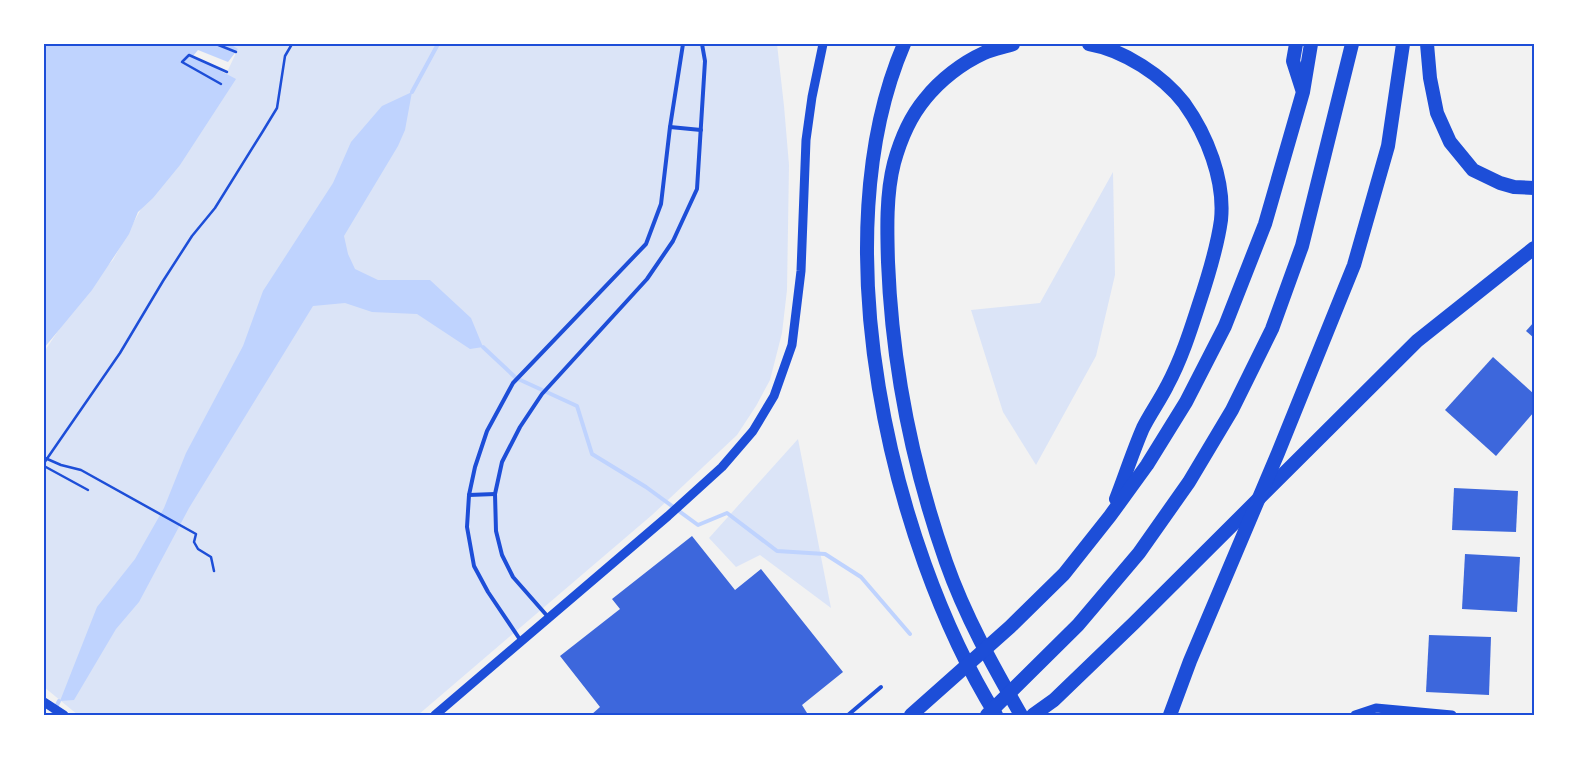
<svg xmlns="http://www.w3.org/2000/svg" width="1578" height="759" font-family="Karla,sans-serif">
<rect width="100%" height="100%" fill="#f2f2f2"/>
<g fill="#dbe4f7">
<path d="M223,44H777L784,106L789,165L787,290L782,333L770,380L756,406L737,435L652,515L418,715H78L44,687V352L90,283L113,260L141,209L221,85L236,53Z"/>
<path d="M1113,172L1115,275L1096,356L1036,465L1003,412L971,310L1040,303Z"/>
<path d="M798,439L831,608L760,555L736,567L709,538Z"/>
</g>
<g fill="#bfd3fe">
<path d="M44,44H230L238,49L228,62L198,50L193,56L236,79L180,165L153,198L138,212L129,234L92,290L44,348Z"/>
<path d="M412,92L405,130L398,146L344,236L348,254L355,269L378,280H430L471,318L483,347L470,349L417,314L372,312L345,303L313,306L189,508L139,602L116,629L74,700L60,701L97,607L135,559L164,508L186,453L243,346L263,291L333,183L351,142L382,106Z"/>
</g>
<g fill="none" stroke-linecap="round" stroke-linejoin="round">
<g stroke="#bfd3fe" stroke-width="4">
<path d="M412,92L438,44"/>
<path d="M483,347L516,378L577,406L592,454L646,487L698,525L727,513L777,551L825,554L861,577L910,634"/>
<path d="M52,715L59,701"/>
</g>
</g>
<g fill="#3d67dc">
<path d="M1534,322V338L1526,331Z"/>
<path d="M1493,357L1534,394V412L1496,456L1445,410Z"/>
<path d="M1454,488L1518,491L1516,532L1452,530Z"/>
<path d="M692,536L735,590L761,569L843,672L802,705L807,713L804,715H591L600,707L560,656L620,609L612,599Z"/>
<path d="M1465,554L1520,557L1517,612L1462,609Z"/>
<path d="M1429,635L1491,637L1489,695L1426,692Z"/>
</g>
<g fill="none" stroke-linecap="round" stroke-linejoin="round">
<g stroke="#1d4ed8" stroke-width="2.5">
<path d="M216,44L236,52"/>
<path d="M221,84L182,62L189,55L227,72"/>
<path d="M45,458L61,465L81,470L196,534L194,542L198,549L211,557L214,571"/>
<path d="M44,463L120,353L163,281L192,236L215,208L263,131L277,108L285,56L292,44"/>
<path d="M44,466L88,490"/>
</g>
<g stroke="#1d4ed8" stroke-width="4">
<path d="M670,127L701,130"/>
<path d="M469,495L495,494"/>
<path d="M549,618L513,577L502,555L496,531L495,494L502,462L520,427L542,394L647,279L673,241L697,189L705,61L702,44"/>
<path d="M521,641L488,592L474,566L467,527L469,495L475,467L487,431L513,383L646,244L661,204L670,127L683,44"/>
<path d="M848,715L881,687"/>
</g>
<g stroke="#1d4ed8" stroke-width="9">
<path d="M44,702L64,715"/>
<path d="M435,715L668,516L722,467L753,431L774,396L792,345L801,271L806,140L812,97L823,44"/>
<path d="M1355,715L1376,708L1452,715"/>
</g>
<g stroke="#1d4ed8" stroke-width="14">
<path d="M904,44C821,237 889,542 996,715"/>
<path d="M1013,44C1004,47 993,49 984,53C962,63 940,80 925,99C910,117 900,141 894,163C886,194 887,230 888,262C892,364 912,465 946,562C965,616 993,666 1021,715"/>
<path d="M1089,44C1124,50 1163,76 1184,103C1207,135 1225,180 1221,220C1217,249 1208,277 1199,304C1190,332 1181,360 1167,386C1160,400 1150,414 1143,428C1133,451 1125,476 1116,499"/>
<path d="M1296,44L1293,61L1302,89"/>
<path d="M1427,44L1430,78L1437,113L1450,142L1473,170L1500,183L1514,187L1534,188"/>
<path d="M911,715L1010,627L1064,574L1110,516L1147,465L1186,402L1225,326L1265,224L1303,92L1311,44"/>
<path d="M987,715L1078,625L1139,553L1189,482L1232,410L1272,329L1302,246L1352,44"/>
<path d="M1033,715L1054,700L1134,623L1417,341L1534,248"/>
<path d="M1170,715L1190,661L1278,453L1354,265L1388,146L1403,44"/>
</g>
</g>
<rect width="1578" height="759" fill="none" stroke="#ffffff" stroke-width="90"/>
<rect x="45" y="45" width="1488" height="669" fill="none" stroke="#1d4ed8" stroke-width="2"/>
</svg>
